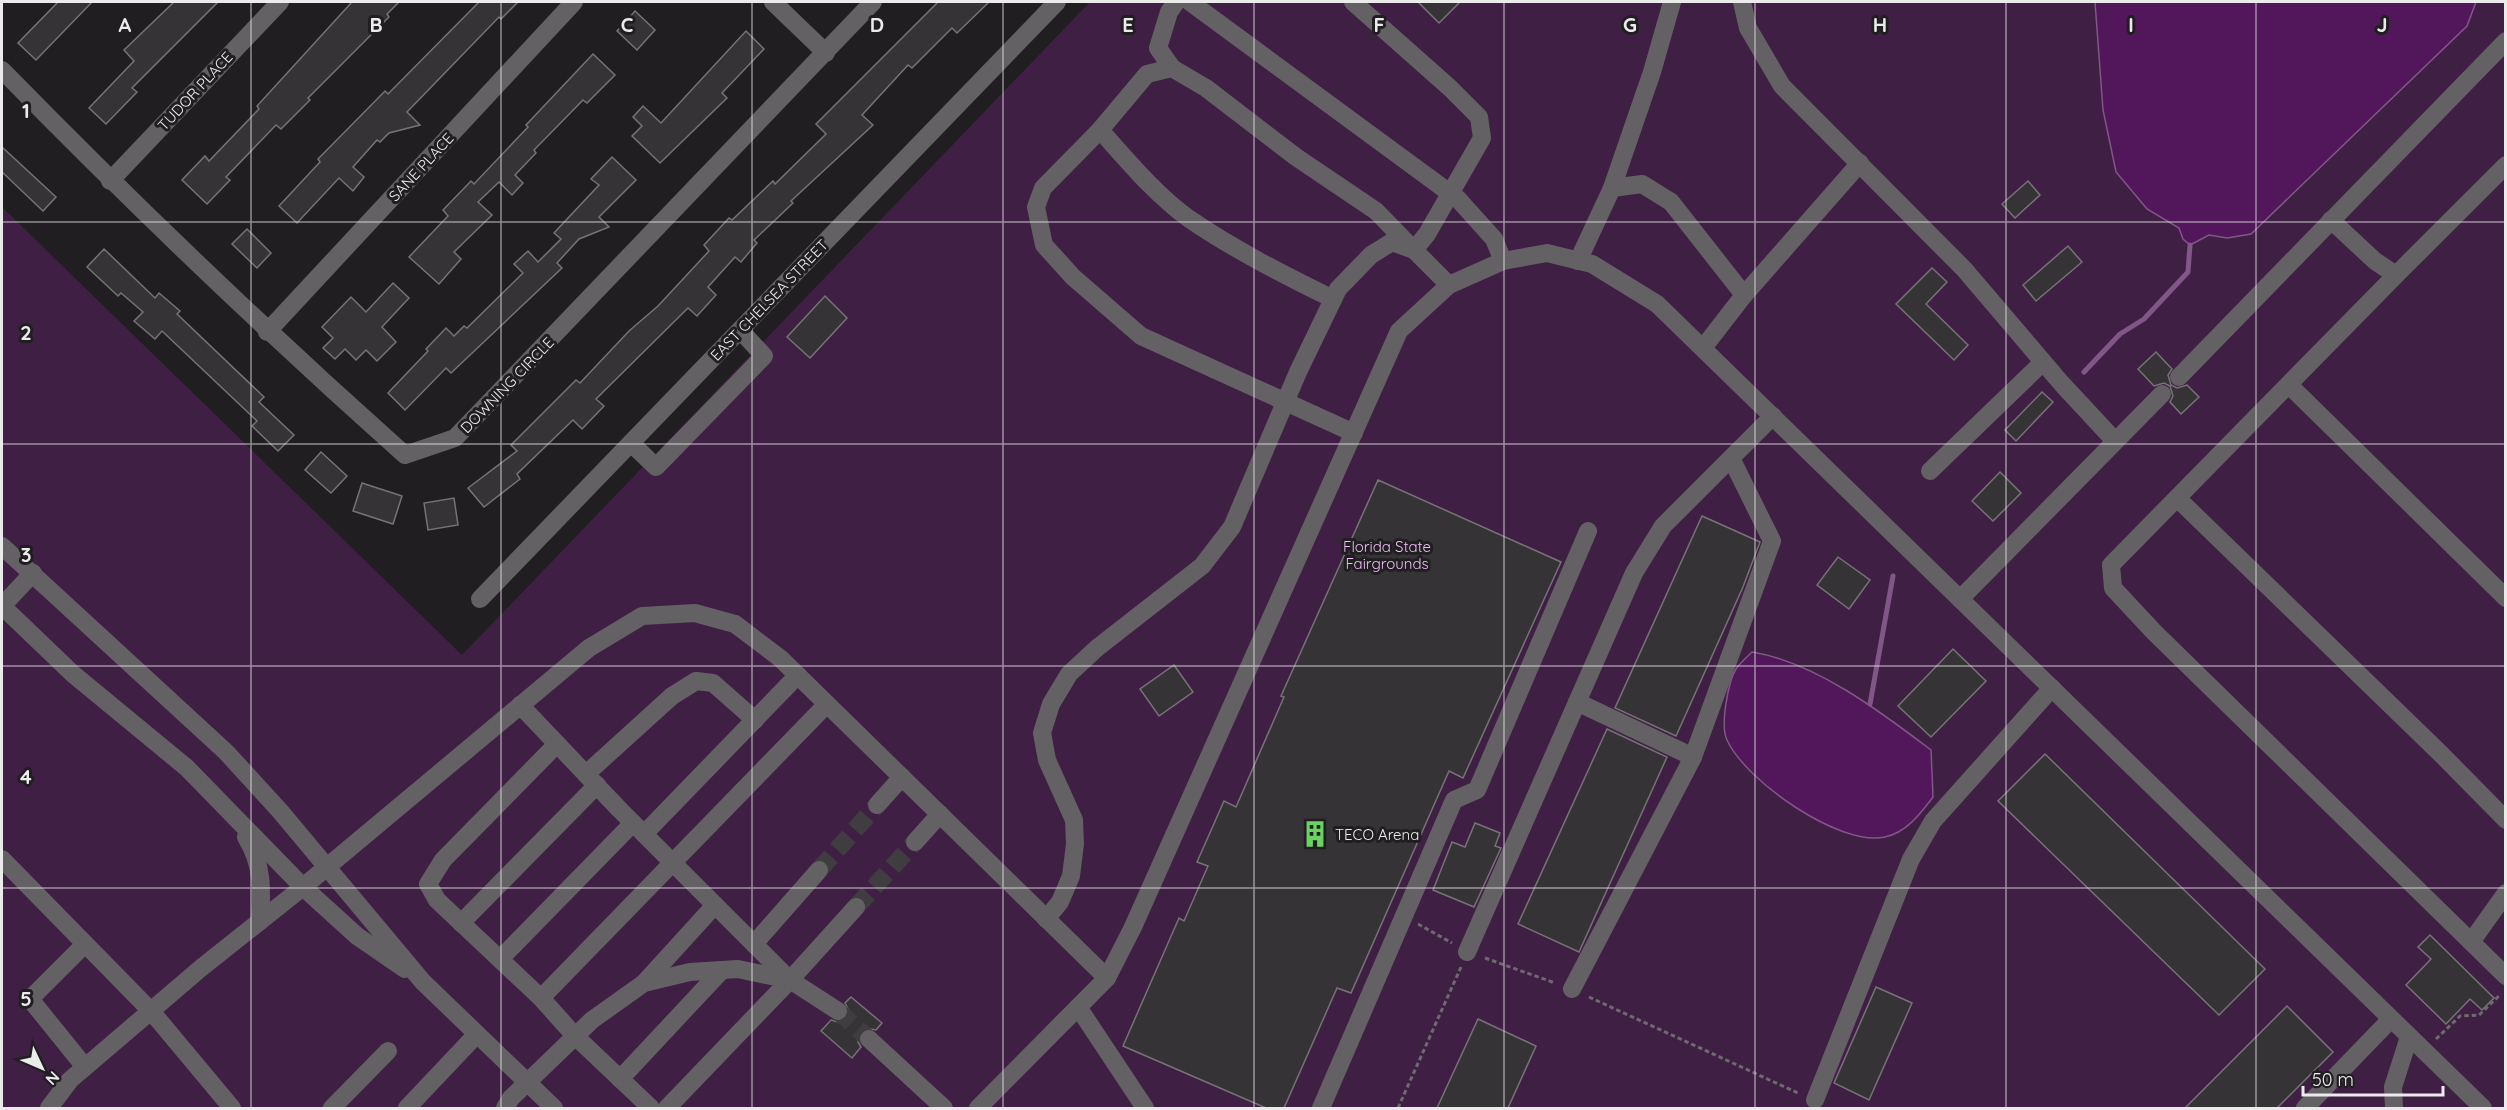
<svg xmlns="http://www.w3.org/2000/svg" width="2507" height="1110" font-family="Quicksand,sans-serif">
<rect width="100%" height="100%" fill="#201e21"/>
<path fill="#401f45" d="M1090,2H2505V1108H2V207L462,655Z"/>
<g fill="#51175a" stroke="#805786" stroke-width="1.5">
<path d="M2095,2H2476L2467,26L2251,234L2227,238L2209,235L2190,245L2183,239L2179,228L2147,209L2116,172L2103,110Z"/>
<path d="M1752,652C1815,662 1881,712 1931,750L1933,797C1920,814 1907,832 1885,837C1839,847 1745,780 1727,740C1720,726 1728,682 1736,669C1740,663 1747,657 1752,652Z"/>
</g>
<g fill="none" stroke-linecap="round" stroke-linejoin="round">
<g stroke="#805786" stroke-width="5">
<path d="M2084,372L2120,334L2144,319L2188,272L2190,245"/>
<path d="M1870,704L1893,576"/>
</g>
</g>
<g fill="#363336" stroke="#767376" stroke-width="1.5">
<path d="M58,2H92L36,60L18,43Z"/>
<path d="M174,2H218L132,88L137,92L106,124L89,108L134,61L124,50Z"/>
<path d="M352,2H399L387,14L389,17L308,98L310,100L281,129L276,125L226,177L230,180L207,204L182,180L205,156L209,161L259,109L257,106Z"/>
<path d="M479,2H518L501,19L499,17L407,112L420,125L389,133L380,142L377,140L353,167L364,177L353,191L339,178L297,223L279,206L320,162L318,159L385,91L388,94Z"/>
<path d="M938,2H989L957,33L952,28L912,68L908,65L862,115L873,125L791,201L793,203L754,240L757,243L741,262L735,257L708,287L716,295L697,316L688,308L596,399L604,406L582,429L573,420L517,474L520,479L484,507L468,488L517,451L511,445L576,380L580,383L629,331L658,306L709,251L704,245L729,218L732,220L773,181L775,184L826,134L816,124Z"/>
<path d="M1418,2H1460L1439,23Z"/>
<path d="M635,11L655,30L637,50L617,31Z"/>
<path d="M746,31L764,49L722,93L727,98L660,163L632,136L642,126L633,117L643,106L661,123Z"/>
<path d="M593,54L615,75L587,103L583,100L534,150L536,153L515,175L523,183L512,195L499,182L478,202L492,215L454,252L461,259L439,284L409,257L448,216L443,210L471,181L474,184L528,127L526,125Z"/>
<path d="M2,147L56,197L43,211L2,172Z"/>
<path d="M612,157L636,180L599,217L609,227L579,239L557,263L562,268L451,373L446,368L405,410L388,393L428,351L426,349L446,328L454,336L464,326L467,328L523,273L514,264L528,251L538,262L561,239L554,233L599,185L591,179Z"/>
<path d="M2028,181L2040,195L2015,218L2002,204Z"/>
<path d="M247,229L271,253L257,268L232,244Z"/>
<path d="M2068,246L2082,262L2036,301L2023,285Z"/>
<path d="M104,249L155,298L159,293L180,311L177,314L264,397L259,402L294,435L278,451L252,426L257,421L162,331L155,339L134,321L143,312L121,293L118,296L87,267Z"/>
<path d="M1932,268L1947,282L1926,304L1968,345L1954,360L1896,304Z"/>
<path d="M393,283L409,298L382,327L396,342L377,361L366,350L356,360L345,349L335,359L323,348L333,338L322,327L351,297L366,312Z"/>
<path d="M825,296L847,318L810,358L787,337Z"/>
<path d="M2156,352L2172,369L2168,375L2171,385L2177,388L2187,385L2199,397L2181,414L2170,402L2173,396L2170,386L2164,383L2154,386L2138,369Z"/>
<path d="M2042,392L2053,402L2016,441L2005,430Z"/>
<path d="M321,452L347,476L331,493L305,470Z"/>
<path d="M2000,472L2021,493L1993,521L1972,501Z"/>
<path d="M1378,480L1561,562L1463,778L1449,771L1351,993L1337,988L1284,1108H1266L1123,1046L1179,918L1184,921L1208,866L1197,862L1224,801L1236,807L1284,697L1281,696Z"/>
<path d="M362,483L402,496L393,524L353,511Z"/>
<path d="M454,498L458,525L428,530L424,503Z"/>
<path d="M1702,516L1760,542L1743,587L1676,736L1615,708Z"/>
<path d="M1838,557L1870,580L1849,609L1817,585Z"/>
<path d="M1953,649L1986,681L1931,737L1898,706Z"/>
<path d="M1174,665L1193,692L1159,716L1140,689Z"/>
<path d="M1607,729L1667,757L1579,952L1518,924Z"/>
<path d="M2045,754L2265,969L2219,1015L1998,801Z"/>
<path d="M1475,823L1500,833L1495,846L1501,848L1474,907L1433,890L1452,842L1465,847Z"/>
<path d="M2430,935L2494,998L2482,1010L2470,999L2446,1024L2406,985L2431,959L2418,947Z"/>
<path d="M1876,987L1912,1003L1869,1100L1834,1083Z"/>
<path d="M851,997L882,1023L876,1030L866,1028L860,1032L858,1042L861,1047L852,1058L821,1031L831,1020L838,1022L847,1018L849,1011L845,1003Z"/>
<path d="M2287,1006L2333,1052L2277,1108H2185Z"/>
<path d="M1478,1019L1536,1046L1508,1108H1437Z"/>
</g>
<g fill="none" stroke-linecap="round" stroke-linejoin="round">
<g stroke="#3f3d3f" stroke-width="18" stroke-dasharray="18 9" stroke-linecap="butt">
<path d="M819,870L877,805"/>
<path d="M856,907L915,842"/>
<path d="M838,1011L869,1039"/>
</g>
<g stroke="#6d6b6d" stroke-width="3" stroke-dasharray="4.5 3" stroke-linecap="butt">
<path d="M1418,924L1452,943"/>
<path d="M1485,958L1555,983"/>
<path d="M1589,997L1798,1093"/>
<path d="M2436,1039L2460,1016L2479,1015L2501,994"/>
<path d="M1398,1108L1461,967"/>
</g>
<g stroke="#646164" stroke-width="18">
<path d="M773,2L826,53"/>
<path d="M1190,2L1458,199L1494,239L1503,261"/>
<path d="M1353,2L1450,88L1479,117L1482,138L1427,234L1414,250L1376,211L1296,157L1206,88L1172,68L1147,74L1100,130L1043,188L1036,207L1044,245L1073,277L1141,336L1354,433"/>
<path d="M1742,2L1748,28L1782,86L1964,269L2062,384L2115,441"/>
<path d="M1172,68L1158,48L1169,12L1176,2"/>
<path d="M2,70C132,203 266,331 405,455L455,438L873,2"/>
<path d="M1100,130C1127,160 1155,194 1188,218C1233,249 1284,275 1333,299"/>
<path d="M110,181L280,2"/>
<path d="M1612,188L1652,72L1672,2"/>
<path d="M2331,220L2375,261L2396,275L2506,165"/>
<path d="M1578,261L1612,188L1642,184L1671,202L1744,295L1703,348"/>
<path d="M2396,275L2111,565L2113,588L2154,632L2506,976"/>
<path d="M1744,295L1860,163"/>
<path d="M267,332L574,2"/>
<path d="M2179,377L2506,41"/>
<path d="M2289,385L2506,598"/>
<path d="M631,443L656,467L764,356L740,330"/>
<path d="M1930,471L2043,362"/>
<path d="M2177,498L2442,755L2506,820"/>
<path d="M2,546L226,752L280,811L423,982L554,1108"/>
<path d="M480,599L1057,2"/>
<path d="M1960,599L2162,394"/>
<path d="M2,606L73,674L187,768L303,887L357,936L405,969"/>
<path d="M2,606L33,573"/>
<path d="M1577,702L1693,757L1772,541L1731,458"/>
<path d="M520,705L620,810L790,980"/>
<path d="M557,744L443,860L428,884L437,900L541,998L827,704"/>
<path d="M586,774L672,696L696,681L713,683L755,720"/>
<path d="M877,805L902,777"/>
<path d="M644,834L798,675"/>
<path d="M246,837C263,865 262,889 260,921"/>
<path d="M915,842L940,814"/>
<path d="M2,859L151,1011L232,1108"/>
<path d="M1046,919L1060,902L1071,876L1075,844L1074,820L1047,760L1042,733L1051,704L1069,674L1097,648L1202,566L1232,527L1298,372L1338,289L1371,255L1392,242L1414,250L1449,285"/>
<path d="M461,923L597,785"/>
<path d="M2471,942L2506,893"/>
<path d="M754,944L819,870"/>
<path d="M1467,952L1634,573L1663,526L1773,416"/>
<path d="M500,959L633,823"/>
<path d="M644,983L715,905"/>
<path d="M1572,989L1693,757"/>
<path d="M541,998L575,1036L651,1108"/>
<path d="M1078,1007L1145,1108"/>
<path d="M869,1039L944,1108"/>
<path d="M85,1067L30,999L85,944"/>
<path d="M620,1079L722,970"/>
<path d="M1815,1100L1911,859L1933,821L2052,688"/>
<path d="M49,1108L70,1080L201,968L303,887L589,648L642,616L695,613L735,624L781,659L1107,978"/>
<path d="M332,1108L388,1051"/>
<path d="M407,1108L477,1034"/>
<path d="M505,1108L511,1098L592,1020L644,983L690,972L738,969L790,980L838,1011"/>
<path d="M667,1108L790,980L856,907"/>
<path d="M978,1108L1107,978L1133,927L1399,331L1449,285L1503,261L1547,253L1592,264L1657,304L2483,1108"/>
<path d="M1321,1108L1454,800L1477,790L1588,531"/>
<path d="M2305,1108L2391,1019"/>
<path d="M2394,1108L2393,1087L2409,1037"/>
</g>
</g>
<path fill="none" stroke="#ecebec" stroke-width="1.5" stroke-opacity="0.55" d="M251,2V1108M501,2V1108M752,2V1108M1003,2V1108M1254,2V1108M1504,2V1108M1755,2V1108M2006,2V1108M2256,2V1108M2,222H2506M2,444H2506M2,666H2506M2,888H2506"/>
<defs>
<symbol id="building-bare" viewBox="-9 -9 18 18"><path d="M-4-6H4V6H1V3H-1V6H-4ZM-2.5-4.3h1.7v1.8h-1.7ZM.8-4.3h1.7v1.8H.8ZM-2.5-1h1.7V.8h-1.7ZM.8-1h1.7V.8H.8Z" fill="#6bd362" stroke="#201e21" stroke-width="2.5" paint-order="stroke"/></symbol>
</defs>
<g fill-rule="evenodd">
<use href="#building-bare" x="1296" y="815" width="38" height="38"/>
</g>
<g text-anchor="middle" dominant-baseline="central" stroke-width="6" stroke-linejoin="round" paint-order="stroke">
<g font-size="15" fill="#ecebec" stroke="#201e21">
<text transform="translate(195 91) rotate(-47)">TUDOR PLACE</text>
<text transform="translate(421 167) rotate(-47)">SANE PLACE</text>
<text transform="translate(769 300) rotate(-46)">EAST CHELSEA STREET</text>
<text transform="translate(507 385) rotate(-46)">DOWNING CIRCLE</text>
</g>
<g font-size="15" fill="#eebdf5" stroke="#201e21">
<text x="1387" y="546">Florida State<tspan x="1387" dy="17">Fairgrounds</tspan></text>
</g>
<g font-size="15" fill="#ecebec" stroke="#201e21" text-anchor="start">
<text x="1335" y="834">TECO Arena</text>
</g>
</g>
<g font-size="20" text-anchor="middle" font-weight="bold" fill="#ecebec" stroke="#201e21" stroke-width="6" stroke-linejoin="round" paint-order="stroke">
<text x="125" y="32">A</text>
<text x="376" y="32">B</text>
<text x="627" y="32">C</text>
<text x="877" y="32">D</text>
<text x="1128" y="32">E</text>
<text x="1379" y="32">F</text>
<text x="1630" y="32">G</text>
<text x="1880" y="32">H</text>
<text x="2131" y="32">I</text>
<text x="2382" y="32">J</text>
<text x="26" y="118">1</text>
<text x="26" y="340">2</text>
<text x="26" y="562">3</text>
<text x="26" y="784">4</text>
<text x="26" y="1006">5</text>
</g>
<rect width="2507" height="1110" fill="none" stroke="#ecebec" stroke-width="6"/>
<g transform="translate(42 1068) rotate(134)" stroke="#201e21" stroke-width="4.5" paint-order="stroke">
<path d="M0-4.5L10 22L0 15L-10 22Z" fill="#ecebec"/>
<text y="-9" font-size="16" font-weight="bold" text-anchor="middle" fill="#ecebec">N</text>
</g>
<path d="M2303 1086v9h140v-9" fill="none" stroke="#ecebec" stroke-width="3"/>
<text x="2312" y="1086" font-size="18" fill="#ecebec" stroke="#201e21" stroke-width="4.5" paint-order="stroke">50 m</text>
</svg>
